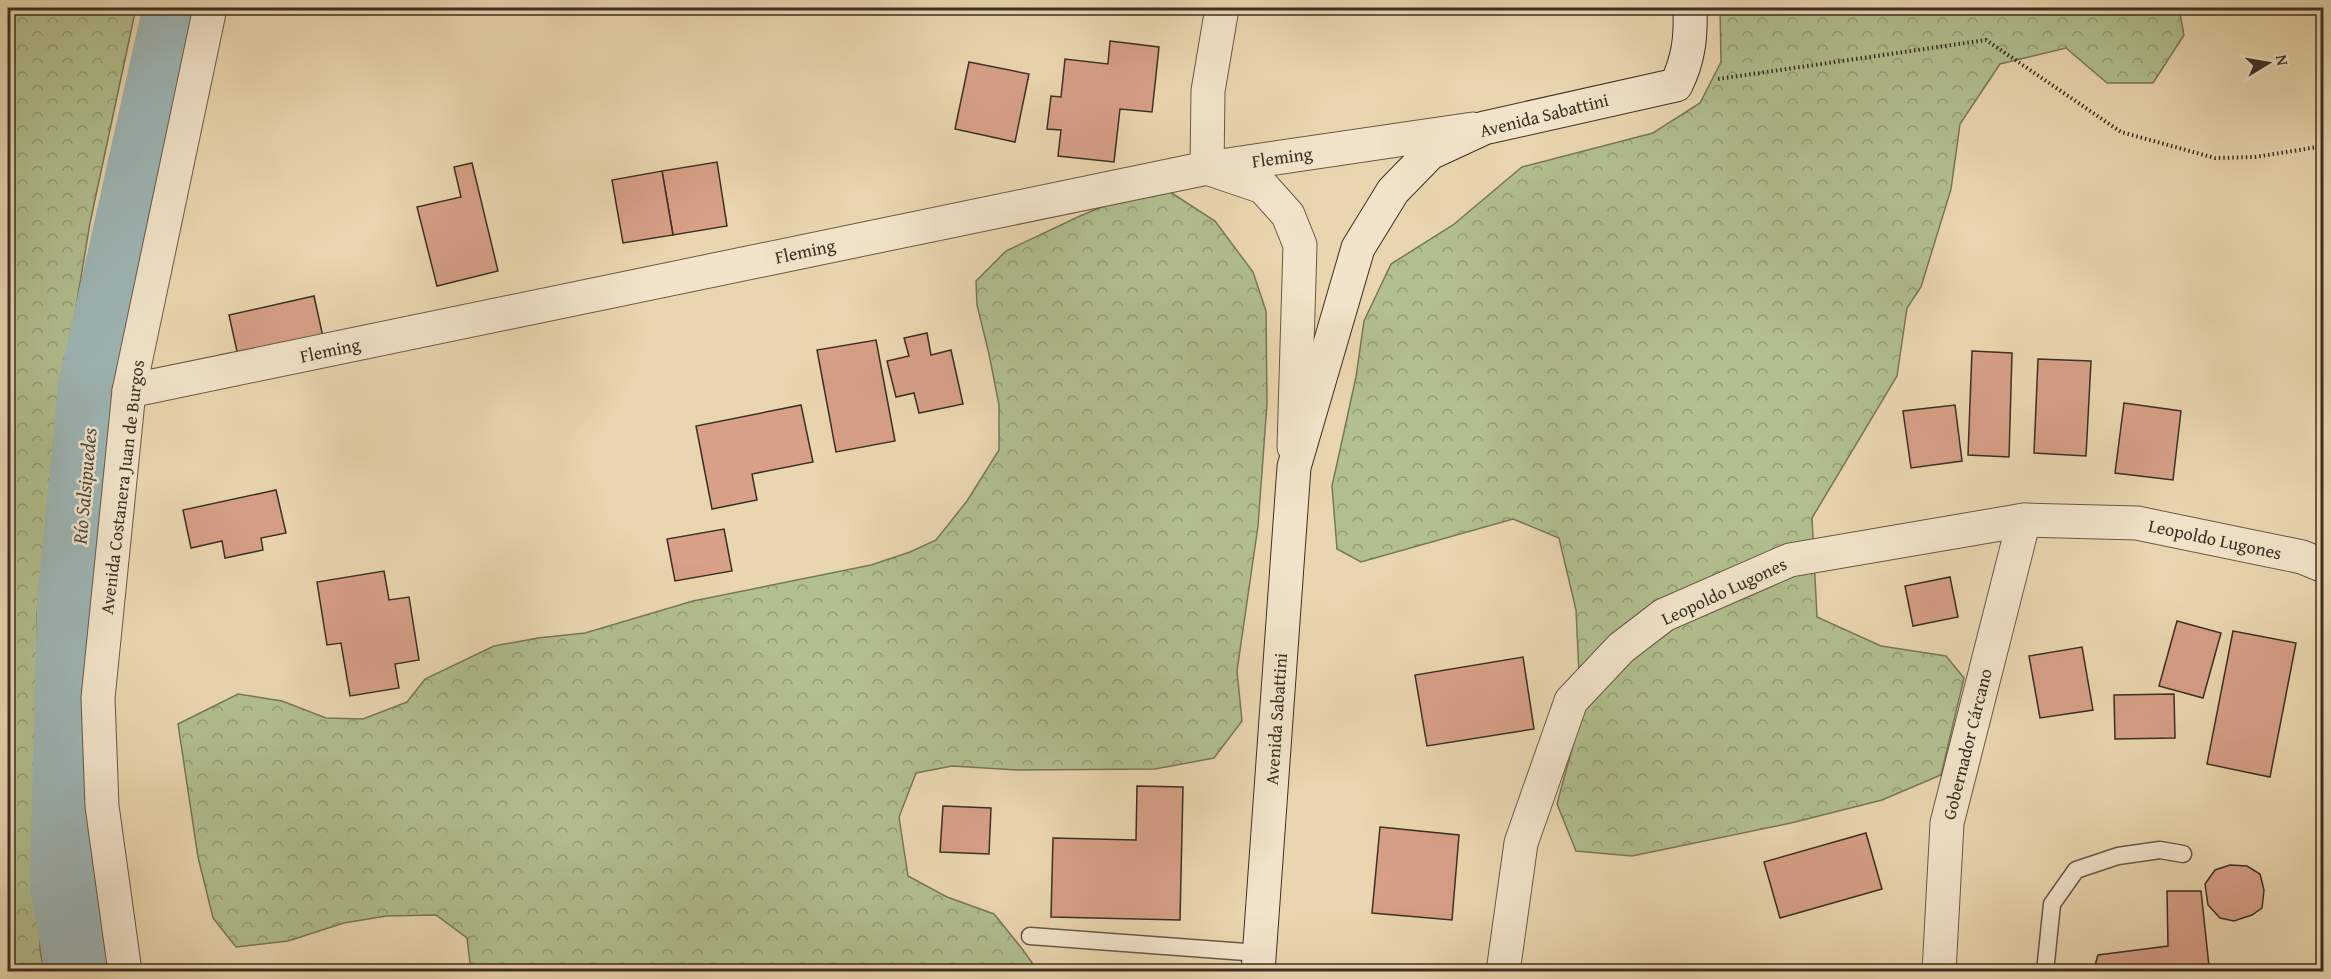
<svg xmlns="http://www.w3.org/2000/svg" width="2331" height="979" font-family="'Gentium Book Plus',serif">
<defs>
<pattern id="forest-crowns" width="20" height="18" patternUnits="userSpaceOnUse" patternTransform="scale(1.5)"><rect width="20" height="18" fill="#b2bf8e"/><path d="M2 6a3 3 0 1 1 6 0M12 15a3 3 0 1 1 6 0" fill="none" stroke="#929c74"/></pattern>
</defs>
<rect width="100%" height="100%" fill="#ead6ae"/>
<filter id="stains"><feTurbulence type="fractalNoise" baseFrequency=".00333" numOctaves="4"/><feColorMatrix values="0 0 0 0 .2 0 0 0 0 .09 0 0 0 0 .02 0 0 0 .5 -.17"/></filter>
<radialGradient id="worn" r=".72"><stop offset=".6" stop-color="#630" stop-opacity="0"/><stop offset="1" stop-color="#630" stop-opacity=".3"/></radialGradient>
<g fill="url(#forest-crowns)" stroke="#76775a" stroke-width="1.5">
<path d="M8,8H136L90,223L57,422L37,615L40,949L44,972L8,971Z"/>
<path d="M1720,8H2179L2184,35L2153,83H2107L2066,48L2000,64L1960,124L1951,189L1921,287L1907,308L1897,376L1812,518L1817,617L1881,646L1946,656L1964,678L1941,775L1882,800L1791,823L1632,856L1576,851L1557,804L1581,716L1576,610L1559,538L1513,519L1361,562L1337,549L1332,486L1356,377L1364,321L1391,264L1453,225L1522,167L1653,133L1700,103L1721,62Z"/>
<path d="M1167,190L1215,221L1253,272L1266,311L1267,404L1258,526L1237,671L1242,721L1214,758L1155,769L1017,770L952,766L916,773L899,817L908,876L947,897L994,914L1023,950L1038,971H471L467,938L436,915L386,916L344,923L288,941L236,947L213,918L198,857L178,724L238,694L282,701L326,718L363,719L407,702L425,679L494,646L538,638L585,633L693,601L871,565L910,552L936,540L967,501L999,450V405L989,354L977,305L976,281L1006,251L1080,216L1116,201Z"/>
</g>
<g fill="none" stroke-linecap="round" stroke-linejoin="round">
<path stroke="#9db6b5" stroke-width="72" d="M82,972L66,887L73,604L94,388L179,8"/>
</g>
<g fill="#d7a087" stroke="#3b2f25" stroke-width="1.5">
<path d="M1110,41L1159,47L1152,112L1120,109L1114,162L1058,156L1061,130L1047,129L1051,96L1061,97L1065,59L1108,64Z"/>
<path d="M969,62L1029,74L1015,142L955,129Z"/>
<path d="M717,162L727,226L673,235L662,171Z"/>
<path d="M472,163L498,271L437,286L417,207L461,197L454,167Z"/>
<path d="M662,171L673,235L623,243L612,180Z"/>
<path d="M314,296L325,346L240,365L229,315Z"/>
<path d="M927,333L931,355L951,350L963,404L919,413L914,393L896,397L887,361L909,356L904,338Z"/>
<path d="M876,340L895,441L836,452L817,350Z"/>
<path d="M1972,351L2012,353L2009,457L1968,455Z"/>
<path d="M2038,359L2091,361L2086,456L2034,453Z"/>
<path d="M2124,403L2181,411L2173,480L2115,473Z"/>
<path d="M801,405L813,462L752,474L757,500L712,509L696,426Z"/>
<path d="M1955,405L1962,461L1911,468L1903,411Z"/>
<path d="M276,490L286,533L261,538L263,550L225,558L222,541L191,548L183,510Z"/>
<path d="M724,529L732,571L675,581L667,539Z"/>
<path d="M384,571L389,600L409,597L419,660L395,664L399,688L350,696L341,643L327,645L317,582Z"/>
<path d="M1950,577L1958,617L1913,626L1905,586Z"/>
<path d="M2177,621L2221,633L2203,698L2159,686Z"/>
<path d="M2233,631L2296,643L2270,777L2207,764Z"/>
<path d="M2082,647L2093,710L2040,718L2029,656Z"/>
<path d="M1523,657L1534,729L1427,746L1415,675Z"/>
<path d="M2174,694L2175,738L2115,739L2114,695Z"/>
<path d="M1137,786L1183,787L1180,920L1051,917L1053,838L1136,840Z"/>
<path d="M943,806L991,808L989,854L940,852Z"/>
<path d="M1380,827L1459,835L1452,920L1372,913Z"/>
<path d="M1866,833L1882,889L1780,918L1764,862Z"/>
<path d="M2230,865L2247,866L2260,874L2264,890L2262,908L2252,915L2234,921L2220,918L2208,905L2205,884L2215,870Z"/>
<path d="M2167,891H2201L2209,966H2231L2232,972H2093L2098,955L2168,946Z"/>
</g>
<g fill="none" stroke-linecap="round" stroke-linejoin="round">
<defs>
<g id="lane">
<path d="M1030,936L1259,953"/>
<path d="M2045,972L2052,904L2076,870L2118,856L2160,850L2183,854"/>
</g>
<g id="street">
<path d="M1222,8L1208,91L1207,168L1263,187L1288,215L1300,245L1294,447"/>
<path d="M129,391L1207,168L1473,129"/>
<path d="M125,972L102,806L98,698L129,391L210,8"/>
<path d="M1503,972L1521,843L1571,701L1621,648L1664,615L1790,560L2024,520L2137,523L2302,557L2324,566"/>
<path d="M1939,972L1947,823L2024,520"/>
</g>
<path id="secondary" d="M1258,972L1294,467L1358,248L1393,191L1430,153L1484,128L1676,85C1689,59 1691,36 1690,8"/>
</defs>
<use href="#lane" stroke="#675947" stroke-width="19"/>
<use href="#street" stroke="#675947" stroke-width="35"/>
<use href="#secondary" stroke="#3b2f25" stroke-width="35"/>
<path stroke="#3b2f25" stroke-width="4" stroke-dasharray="1.5 3" stroke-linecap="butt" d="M1718,79L1986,40L2121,132L2215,158L2255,157L2324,146"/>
<use href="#lane" stroke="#f1e4ca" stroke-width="16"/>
<use href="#street" stroke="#f1e4ca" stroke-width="33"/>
<use href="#secondary" stroke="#f1e4ca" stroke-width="33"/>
</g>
<g text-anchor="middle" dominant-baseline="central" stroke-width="5" stroke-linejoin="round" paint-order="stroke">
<g font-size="18" fill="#3b2f25" stroke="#f1e4ca">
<text transform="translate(1544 115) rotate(-14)">Avenida Sabattini</text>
<text transform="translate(1282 157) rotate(-8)">Fleming</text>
<text transform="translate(805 251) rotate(-12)">Fleming</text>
<text transform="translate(330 350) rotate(-12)">Fleming</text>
<text transform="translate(122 487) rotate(-83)">Avenida Costanera Juan de Burgos</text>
<text transform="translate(2215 539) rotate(12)">Leopoldo Lugones</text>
<text transform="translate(1724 591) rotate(-25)">Leopoldo Lugones</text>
<text transform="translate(1276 719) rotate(-86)">Avenida Sabattini</text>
<text transform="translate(1967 744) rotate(-76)">Gobernador Cárcano</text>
</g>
<g font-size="20" font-style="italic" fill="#4f4a42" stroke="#f1e4ca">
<text transform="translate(84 486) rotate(-85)">Río Salsipuedes</text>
</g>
</g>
<rect width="2331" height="979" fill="none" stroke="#ead6ae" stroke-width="30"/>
<rect x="9" y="9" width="2313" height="961" fill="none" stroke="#3b2f25" stroke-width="3"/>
<rect x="15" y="15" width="2301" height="949" fill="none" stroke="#3b2f25" stroke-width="1.5"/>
<g transform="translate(2268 63) rotate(79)" stroke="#f1e4ca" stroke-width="4.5" paint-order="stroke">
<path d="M0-4.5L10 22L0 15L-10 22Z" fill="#3b2f25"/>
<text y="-9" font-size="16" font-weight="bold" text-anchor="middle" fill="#3b2f25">N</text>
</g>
<rect width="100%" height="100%" filter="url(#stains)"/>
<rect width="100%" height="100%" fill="url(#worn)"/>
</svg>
